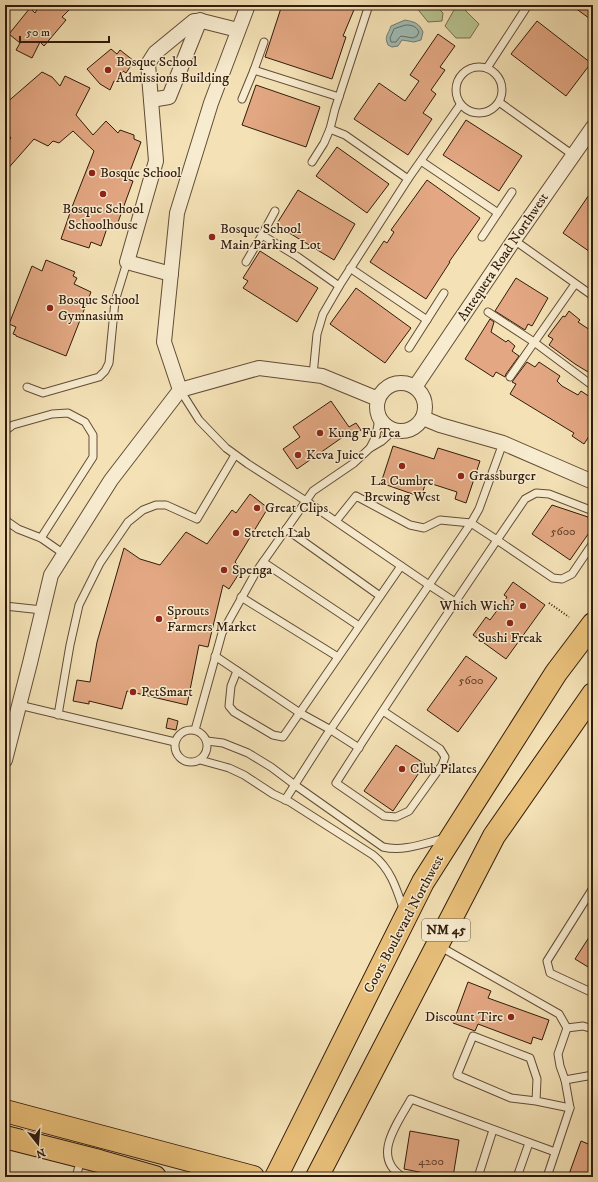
<svg xmlns="http://www.w3.org/2000/svg" width="598" height="1182" font-family="'IM FELL DW Pica',serif">
<rect width="100%" height="100%" fill="#f4e2b6"/>
<filter id="stains"><feTurbulence type="fractalNoise" baseFrequency=".005" numOctaves="4"/><feColorMatrix values="0 0 0 0 .2 0 0 0 0 .09 0 0 0 0 .02 0 0 0 .5 -.17"/></filter>
<radialGradient id="worn" r=".72"><stop offset=".6" stop-color="#630" stop-opacity="0"/><stop offset="1" stop-color="#630" stop-opacity=".3"/></radialGradient>
<g fill="#b8c491" stroke="#74704e">
<path d="M411,5H435L443,13L442,21L428,22L416,7Z"/>
<path d="M461,6L479,24L470,38H456L445,26L454,10Z"/>
</g>
<path fill="#9ebcb5" stroke="#727c71" d="M405,20C415,22 419,23 423,32L421,40L414,42L402,40L398,46L392,47L388,45C384,36 388,35 391,26Z"/>
<g fill="none" stroke-linecap="round" stroke-linejoin="round">
<path stroke="#686c60" stroke-width="1" d="M406,25C412,25 416,26 419,32L417,36L413,38L401,36L399,38L396,42H391L390,38L394,29Z"/>
</g>
<g fill="#e3a883" stroke="#311b0b">
<path d="M40,5H64L69,10L62,17L66,20L44,46L40,42L32,58L16,50L20,43L9,34L30,8L35,13Z"/>
<path d="M282,5H356L343,36L346,37L332,79L265,57Z"/>
<path d="M571,5H593V21Z"/>
<path d="M537,21L591,63L566,96L511,54Z"/>
<path d="M438,34L455,46L440,67L445,70L431,90L436,94L423,113L432,119L408,155L354,119L379,83L405,101L419,81L410,75Z"/>
<path d="M111,49L117,54L120,50L134,61L126,73L123,71L117,82L114,81L110,90L100,84L87,69Z"/>
<path d="M42,72L52,77L60,86L65,76L90,88L76,115L93,135L106,121L118,133L120,130L134,135V139L141,142L127,179L133,181L117,225L109,222L101,246L91,242L89,248L61,239L72,207L94,151L73,131L59,143L53,141L48,146L34,139L5,172V144L11,138L5,131V104Z"/>
<path d="M256,85L320,107L306,147L242,125Z"/>
<path d="M466,120L522,156L499,191L443,155Z"/>
<path d="M337,147L389,184L367,213L316,176Z"/>
<path d="M427,180L480,218L449,262H450L426,299L370,262L384,241L387,243L394,232L391,230Z"/>
<path d="M593,189V254L563,233Z"/>
<path d="M298,190L355,224L334,260L276,225Z"/>
<path d="M260,251L318,288L297,322L243,288L248,281L243,278Z"/>
<path d="M46,260L75,272L73,276L77,278L74,284L91,292L66,356L16,336V335L13,334L16,327L9,324L32,266L42,271Z"/>
<path d="M516,278L548,298L532,326L528,324L525,330L495,311Z"/>
<path d="M356,288L411,328L385,363L330,324Z"/>
<path d="M569,311L580,320L578,322L593,332V375L575,364L549,345L553,339L548,336L563,316L565,317Z"/>
<path d="M490,319L494,322L491,332L506,342L508,340L515,346L512,351L519,356L506,374L505,377L496,372L493,377L465,359Z"/>
<path d="M527,362L535,367L539,362L560,376L557,381L562,386L578,395L581,391L593,399V430L584,444L572,436L574,433L510,394L516,384L512,382Z"/>
<path d="M331,401L349,427L356,423L361,430L353,436L350,432L297,469L283,449L300,437L293,427Z"/>
<path d="M393,446L434,459L438,448L480,461L466,503L455,499L457,492L426,482L421,497L381,483Z"/>
<path d="M250,494L268,508L235,562L242,569L229,589L223,585L208,647L199,645L187,705L127,691L122,709L89,701V704L73,701L77,680L90,682L97,642L124,548L140,559L160,565L186,532L207,544L232,510L236,513Z"/>
<path d="M552,505L588,517L591,530L570,560L532,534Z"/>
<path d="M513,582L545,605L506,659L473,635L486,617L490,620L507,597L504,595Z"/>
<path d="M466,656L497,678L458,732L427,710Z"/>
<path d="M168,718L178,721L176,730L166,728Z"/>
<path d="M396,745L425,764L393,811L364,791Z"/>
<path d="M593,931V970L575,959Z"/>
<path d="M468,982L491,991L488,998L549,1020L542,1040L533,1037L531,1044L478,1024L475,1031L453,1023Z"/>
<path d="M410,1131L459,1140L453,1177H424V1173L404,1169Z"/>
<path d="M581,1141L593,1146V1177H568Z"/>
</g>
<g fill="none" stroke-linecap="round" stroke-linejoin="round">
<defs>
<g id="service">
<path d="M264,42L254,70L339,97"/>
<circle cx="479" cy="90" r="23"/>
<path d="M487,68L528,5"/>
<path d="M242,99L254,70"/>
<path d="M499,102L573,155"/>
<path d="M421,161L498,213"/>
<path d="M312,162L324,143L330,129"/>
<path d="M408,179L460,105"/>
<path d="M275,211L262,235L298,257L339,286"/>
<path d="M482,237L512,192"/>
<path d="M514,240L593,296"/>
<path d="M246,262L262,235"/>
<path d="M350,268L427,320"/>
<path d="M488,312L534,342L593,386"/>
<path d="M409,348L444,293"/>
<path d="M313,375L317,334L323,314L341,283L408,179L345,135L330,129L335,109L369,5"/>
<path d="M510,377L575,284"/>
<path d="M27,387L43,393L99,377L105,371L109,363L115,301L127,262"/>
<path d="M180,390L199,420L226,448L248,464L306,501L429,585L471,523L479,509L503,443"/>
<path d="M379,418L376,436L370,448L382,441L394,430"/>
<path d="M5,431L13,425L52,414L68,413L85,422L93,435V457L41,538"/>
<path d="M5,520L18,529L41,538L64,554"/>
<path d="M336,521L356,496L410,525L424,528L440,520L471,523L497,540L525,499L536,493L549,494L593,511"/>
<path d="M286,529L380,596"/>
<path d="M263,562L359,626"/>
<path d="M241,597L338,657"/>
<path d="M5,606L42,610"/>
<path d="M215,656L300,713L331,730L359,748"/>
<path d="M237,671L231,686L229,706L234,712L273,735L283,737L401,566"/>
<path d="M19,705L175,742"/>
<path d="M383,711L440,749L445,757L442,765L409,811L396,817L384,816L336,783C388,701 443,620 497,540L553,578L562,579L572,574L593,543"/>
<path d="M58,715L70,645L79,605L100,563L128,522L143,510L156,505H166L197,519L235,455"/>
<circle cx="191" cy="746" r="16"/>
<path d="M195,730L222,633L256,572L313,491L354,463L370,448"/>
<path d="M207,741L223,743L248,753L271,767L295,785L383,847C404,852 425,843 446,838"/>
<path d="M200,760L229,768L244,775L273,794L290,802L373,855C391,869 397,890 404,911"/>
<path d="M285,800L326,736L429,585L455,602"/>
<path d="M593,888L547,961L550,973L593,993"/>
<path d="M439,946L559,1014L567,1028L558,1054L560,1066L565,1080L570,1108L547,1177"/>
<path d="M567,1028L583,1026L593,1029"/>
<path d="M565,1080L593,1075"/>
<path d="M536,1101L537,1079L530,1058L473,1036L457,1075L511,1098L536,1101L570,1108"/>
<path d="M76,1177L81,1159"/>
<path d="M403,1177C370,1157 398,1123 411,1099L555,1152"/>
<path d="M478,1177L493,1130"/>
<path d="M517,1177L529,1143"/>
</g>
<g id="minor">
<path d="M151,100L169,97L200,20"/>
<path d="M171,274L127,262L156,161L148,64L155,53L194,21H202L238,30"/>
<circle cx="401" cy="407" r="24"/>
<path d="M415,387L514,240L593,127"/>
<path d="M180,390L164,342L177,213L211,103L248,5"/>
<path d="M423,418L440,425L503,443L593,482"/>
<path d="M5,760L30,663L51,575L111,480L180,390L259,368L322,376L378,399"/>
</g>
<g id="primary">
<path d="M5,1111L253,1177"/>
<path d="M5,1137L99,1161L155,1177"/>
<path d="M276,1177L423,882L556,673L593,624"/>
<path d="M317,1177L494,836L593,694"/>
</g>
</defs>
<use href="#service" stroke="#624d36" stroke-width="9"/>
<use href="#minor" stroke="#624d36" stroke-width="16"/>
<use href="#primary" stroke="#311b0b" stroke-width="24"/>
<g stroke="#311b0b" stroke-width="2" stroke-dasharray="1 2" stroke-linecap="butt">
<path d="M5,7L6,5"/>
<path d="M549,603L569,617"/>
</g>
<use href="#service" stroke="#f8ecd0" stroke-width="7"/>
<use href="#minor" stroke="#f8ecd0" stroke-width="14"/>
<use href="#primary" stroke="#eac17b" stroke-width="22"/>
</g>
<g fill="#8f2418" stroke="#f8ecd0" stroke-width="1.5">
<circle cx="108" cy="70" r="4"/>
<circle cx="92" cy="173" r="4"/>
<circle cx="103" cy="194" r="4"/>
<circle cx="212" cy="237" r="4"/>
<circle cx="50" cy="308" r="4"/>
<circle cx="320" cy="433" r="4"/>
<circle cx="298" cy="455" r="4"/>
<circle cx="402" cy="466" r="4"/>
<circle cx="461" cy="476" r="4"/>
<circle cx="257" cy="508" r="4"/>
<circle cx="236" cy="533" r="4"/>
<circle cx="224" cy="570" r="4"/>
<circle cx="523" cy="606" r="4"/>
<circle cx="159" cy="619" r="4"/>
<circle cx="510" cy="623" r="4"/>
<circle cx="133" cy="692" r="4"/>
<circle cx="402" cy="769" r="4"/>
<circle cx="511" cy="1017" r="4"/>
</g>
<g text-anchor="middle" dominant-baseline="central" stroke-width="3" stroke-linejoin="round" paint-order="stroke">
<g font-size="12" fill="#5e3e29">
<text x="563" y="531">5600</text>
<text x="471" y="680">5600</text>
<text x="431" y="1161">4200</text>
</g>
<rect fill="#f8ecd0" stroke="#6d5a46" stroke-width="1" x="422" y="919" width="48" height="22" rx="3"/>
<g font-size="13" font-weight="bold" fill="#311b0b">
<text x="446" y="930">NM 45</text>
</g>
<g font-size="14" fill="#311b0b" stroke="#f8ecd0" text-anchor="start">
<text x="116" y="62">Bosque School<tspan x="116" dy="16">Admissions Building</tspan></text>
<text x="100" y="173">Bosque School</text>
<text x="103" y="209" text-anchor="middle">Bosque School<tspan x="103" dy="16">Schoolhouse</tspan></text>
<text x="220" y="229">Bosque School<tspan x="220" dy="16">Main Parking Lot</tspan></text>
<text x="58" y="300">Bosque School<tspan x="58" dy="16">Gymnasium</tspan></text>
<text x="328" y="433">Kung Fu Tea</text>
<text x="306" y="455">Keva Juice</text>
<text x="469" y="476">Grassburger</text>
<text x="402" y="481" text-anchor="middle">La Cumbre<tspan x="402" dy="16">Brewing West</tspan></text>
<text x="265" y="508">Great Clips</text>
<text x="244" y="533">Stretch Lab</text>
<text x="232" y="570">Spenga</text>
<text x="515" y="606" text-anchor="end">Which Wich?</text>
<text x="167" y="611">Sprouts<tspan x="167" dy="16">Farmers Market</tspan></text>
<text x="510" y="638" text-anchor="middle">Sushi Freak</text>
<text x="141" y="692">PetSmart</text>
<text x="410" y="769">Club Pilates</text>
<text x="503" y="1017" text-anchor="end">Discount Tire</text>
</g>
<g font-size="14" fill="#311b0b" stroke="#f8ecd0">
<text transform="translate(503 257) rotate(-56)">Antequera Road Northwest</text>
<text transform="translate(404 924) rotate(-62)">Coors Boulevard Northwest</text>
</g>
</g>
<rect width="598" height="1182" fill="none" stroke="#f4e2b6" stroke-width="20"/>
<rect x="6" y="6" width="586" height="1170" fill="none" stroke="#311b0b" stroke-width="2"/>
<rect x="10" y="10" width="578" height="1162" fill="none" stroke="#311b0b"/>
<g transform="translate(38 1144) rotate(163)" stroke="#f8ecd0" stroke-width="3" paint-order="stroke">
<path d="M0-3L7 15L0 10L-7 15Z" fill="#311b0b"/>
<text y="-6" font-size="11" font-weight="bold" text-anchor="middle" fill="#311b0b">N</text>
</g>
<path d="M20 36v6h89v-6" fill="none" stroke="#311b0b" stroke-width="2"/>
<text x="26" y="36" font-size="12" fill="#311b0b" stroke="#f8ecd0" stroke-width="3" paint-order="stroke">50 m</text>
<rect width="100%" height="100%" filter="url(#stains)"/>
<rect width="100%" height="100%" fill="url(#worn)"/>
</svg>
